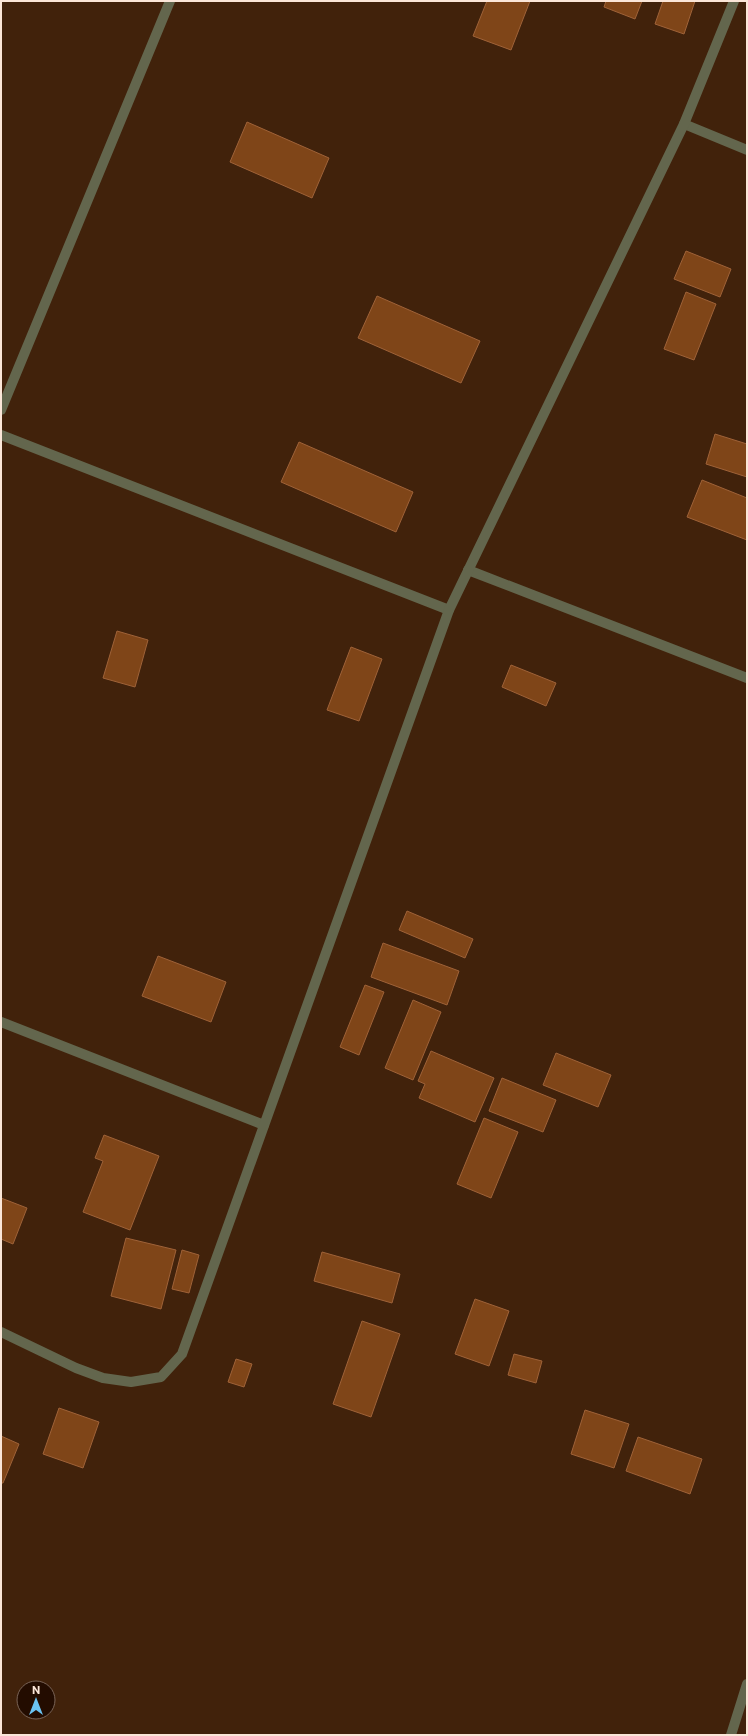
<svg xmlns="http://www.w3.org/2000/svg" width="748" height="1736" font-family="Commissioner,sans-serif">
<rect width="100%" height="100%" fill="#41220b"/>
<g fill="#7f4518" stroke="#9f6238">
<path d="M487,1H530L511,50L473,36Z"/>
<path d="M606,1H642L635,19L604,7Z"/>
<path d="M663,1H695L684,34L655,24Z"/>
<path d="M247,122L329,158L312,198L230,162Z"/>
<path d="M686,251L731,269L720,297L674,279Z"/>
<path d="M686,292L716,304L694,360L664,349Z"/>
<path d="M377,296L480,341L461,383L358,338Z"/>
<path d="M715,434L747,444V477L706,464Z"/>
<path d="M299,442L413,492L396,532L281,482Z"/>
<path d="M702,480L747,498V540L687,517Z"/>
<path d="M117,631L148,640L135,687L103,678Z"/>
<path d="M351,647L382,659L359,721L327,710Z"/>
<path d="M511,665L556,683L546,706L502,687Z"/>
<path d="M407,911L473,939L465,958L399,930Z"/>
<path d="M383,943L459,971L447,1005L371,977Z"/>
<path d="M158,956L226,982L211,1022L142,996Z"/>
<path d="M365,985L384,992L359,1055L340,1047Z"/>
<path d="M413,1000L441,1012L413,1080L385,1068Z"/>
<path d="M431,1051L494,1078L475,1122L419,1098L425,1084L418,1081Z"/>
<path d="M556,1053L611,1075L598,1107L543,1085Z"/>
<path d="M502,1078L556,1100L543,1132L489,1111Z"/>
<path d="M484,1118L518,1132L491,1198L457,1184Z"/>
<path d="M104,1135L159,1156L130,1230L83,1212L103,1161L95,1158Z"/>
<path d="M1,1198L27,1208L13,1244L1,1239Z"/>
<path d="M126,1238L176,1250L161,1309L111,1296Z"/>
<path d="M182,1250L199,1255L189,1293L172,1289Z"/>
<path d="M322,1252L400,1274L392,1303L314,1281Z"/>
<path d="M475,1299L509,1311L489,1366L455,1354Z"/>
<path d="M362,1321L400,1334L371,1417L333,1404Z"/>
<path d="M514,1354L542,1361L536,1383L508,1375Z"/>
<path d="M236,1359L252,1364L244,1387L228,1382Z"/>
<path d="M59,1408L99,1422L83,1468L43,1454Z"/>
<path d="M585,1410L629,1424L614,1468L571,1454Z"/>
<path d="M1,1436L19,1444L3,1483H1Z"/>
<path d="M638,1437L702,1459L690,1494L626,1471Z"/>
</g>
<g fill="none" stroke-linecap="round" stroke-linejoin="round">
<g stroke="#63664d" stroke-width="10">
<path d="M684,124L747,150"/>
<path d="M1,410L170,1"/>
<path d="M1,435L449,610"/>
<path d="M468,570L747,678"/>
<path d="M1,1022L264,1125"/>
<path d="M1,1332L76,1368L103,1378L131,1382L161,1377L182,1354L449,610L684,124L734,1"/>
<path d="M731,1735L747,1684"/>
</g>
</g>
<rect width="748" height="1736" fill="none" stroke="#fbe6d8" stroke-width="4"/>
<g transform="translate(36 1700)"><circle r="19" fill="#230c00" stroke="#796356"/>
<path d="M0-3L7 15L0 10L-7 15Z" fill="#6bc3f2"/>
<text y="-6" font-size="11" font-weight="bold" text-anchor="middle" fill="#fbe6d8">N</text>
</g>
</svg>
